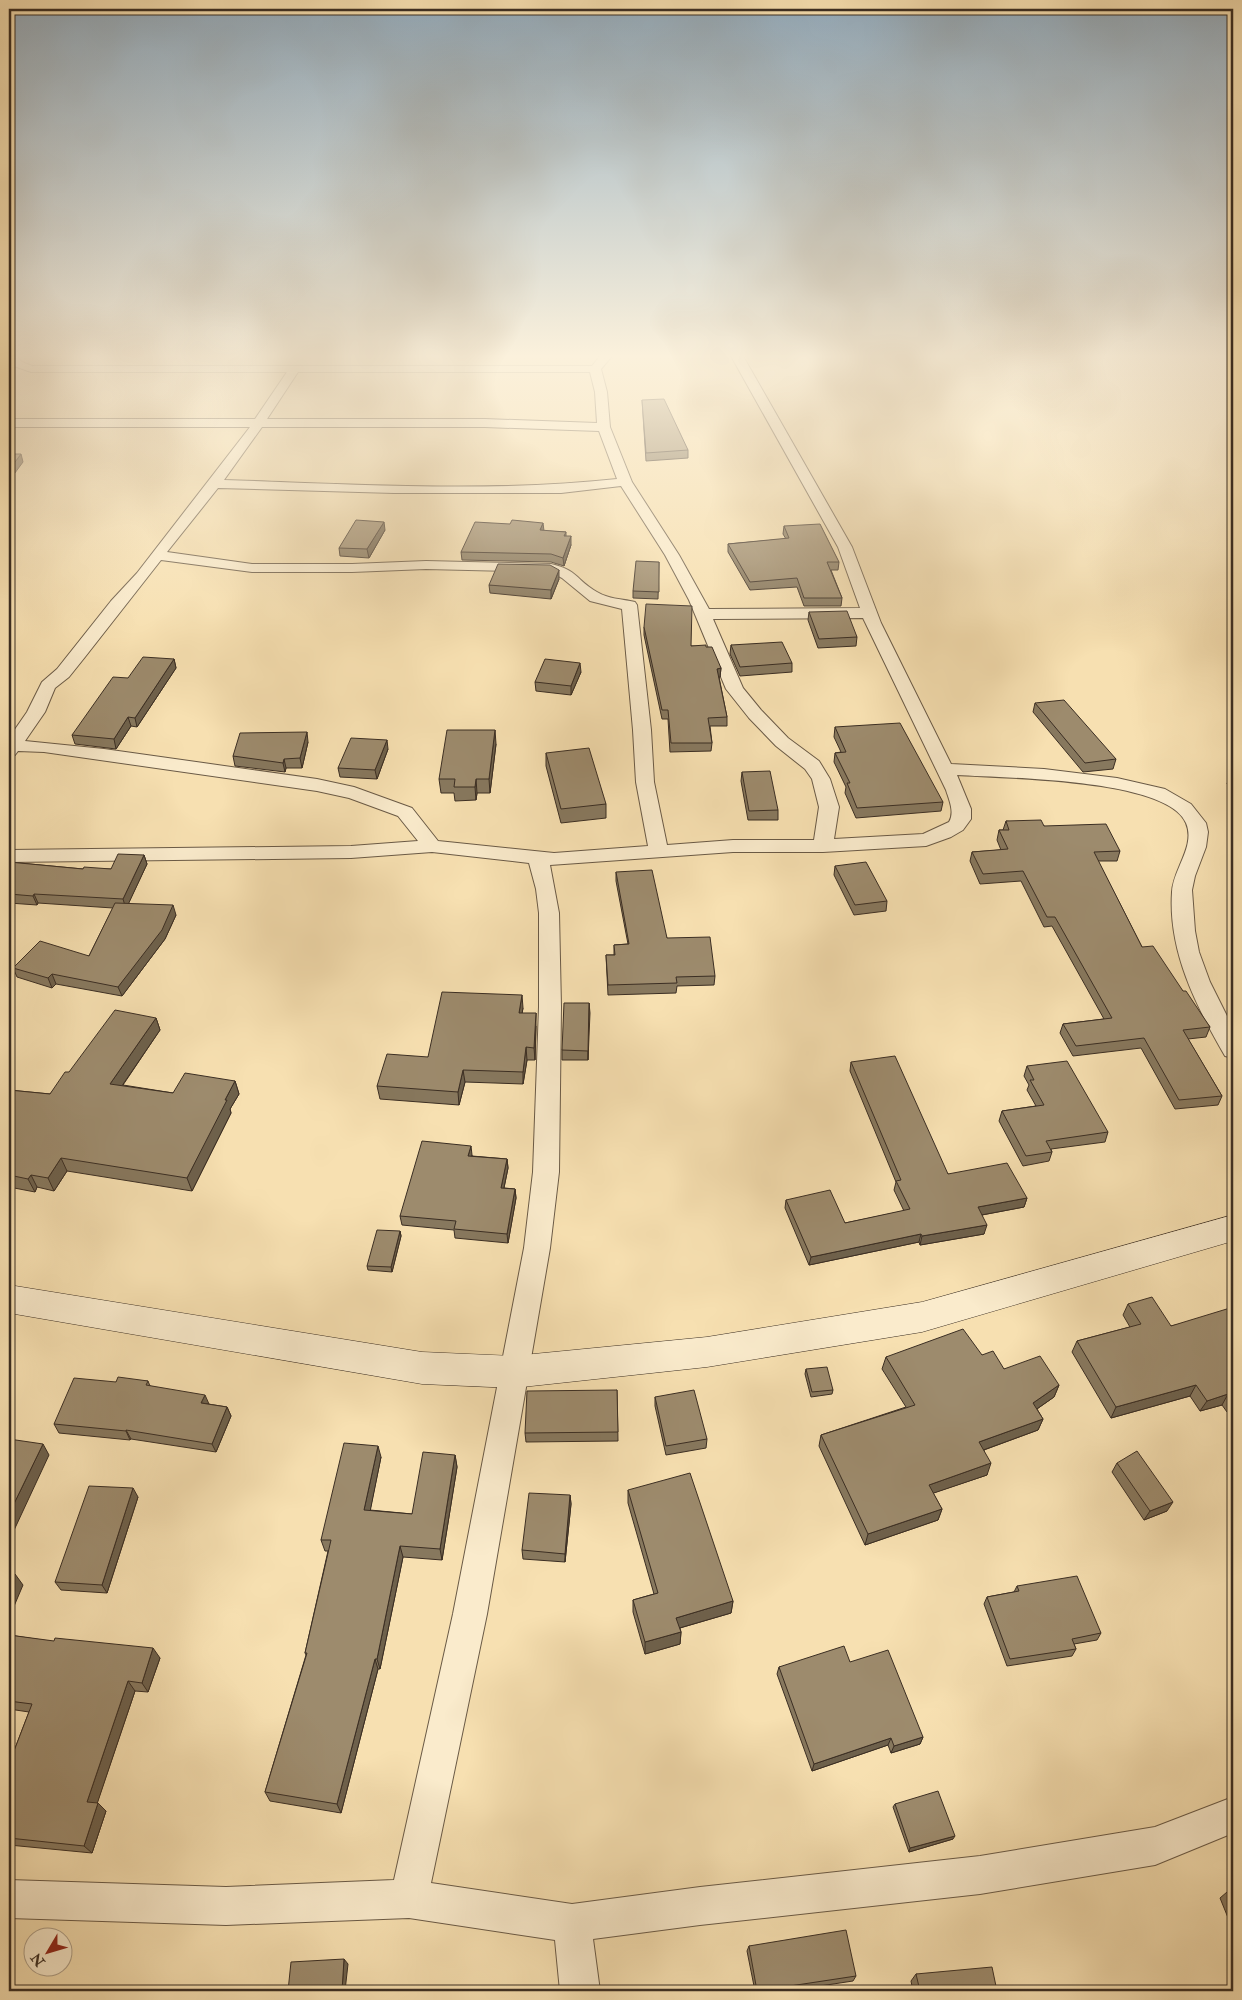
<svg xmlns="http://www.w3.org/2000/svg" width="1242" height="2000" font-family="'IM FELL Double Pica',serif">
<rect width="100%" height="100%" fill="#f7e0b1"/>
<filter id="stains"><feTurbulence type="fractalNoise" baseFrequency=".004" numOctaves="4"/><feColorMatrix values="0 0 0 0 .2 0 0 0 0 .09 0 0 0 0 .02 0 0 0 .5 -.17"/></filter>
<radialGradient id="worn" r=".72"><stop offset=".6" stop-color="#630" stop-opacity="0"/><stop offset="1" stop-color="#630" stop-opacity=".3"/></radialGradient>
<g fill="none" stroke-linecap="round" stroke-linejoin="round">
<defs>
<path id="street" d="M9,356H16L22,362L32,366H592L600,356H612L601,369L607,392L610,427L632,482L679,555L709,609L860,608L838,547L731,356H743L852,547L881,623L951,764L1044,769L1117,778L1165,789L1191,804L1206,823L1208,832L1206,847L1195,876L1192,890L1195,931L1199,952L1210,982L1233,1028V1058L1225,1056C1196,1006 1168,951 1172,892C1173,869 1196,846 1186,823C1167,778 1001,778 957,775L971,809V819L963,830L951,837L926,846L823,852H733L550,865L559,913L561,1007L559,1172L550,1248L487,1614L431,1883L572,1904L700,1887L980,1856L1155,1827L1233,1797V1833L1155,1865L980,1894L700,1925L593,1939L600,1991H560L555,1940L409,1918L226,1925L9,1918V1880L226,1887L394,1880L453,1614L524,1248L533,1172L539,1007V913L536,889L529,863L432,852L351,858L9,862V850L351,846L418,841L398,816L349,798L317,791L44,752L18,751L15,755L9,756V738L27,712L42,682L57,669L111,601L137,573L250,427H9V419H255L287,372H31L14,366L9,362ZM298,372H590L595,392L597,423L485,419H267ZM262,427H485L599,431L617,479C488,493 353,484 224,480ZM621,486L665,555L689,600L726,689L749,718L776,746L805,769L812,779L819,807L814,840H733L667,845L654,782L651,730L637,605L635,602C622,599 608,599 597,592C576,580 578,570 551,564L426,561L352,564H252L167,552L218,488L394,493H561ZM161,560L252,572H352L426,569L551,572L562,578L590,601L622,609L633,730L636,782L648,846L554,853L438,841L412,808L354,787L317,779L104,749L25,741L45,712L55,688L69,677L85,657ZM863,618L946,790C949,800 955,812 949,822L923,834L834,839L839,807L830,779L819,761L788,738L761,710L743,688L713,619Z"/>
<path id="secondary" d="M1233,1215V1241L922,1332L707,1367L513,1388L422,1384L9,1313V1285L422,1352L513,1356L707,1337L922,1302Z"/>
</defs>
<use href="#street" stroke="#6a5a46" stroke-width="2"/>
<use href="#secondary" stroke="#3b2e23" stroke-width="1"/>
<use href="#street" fill="#faebcc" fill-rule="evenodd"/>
<use href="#secondary" fill="#faebcc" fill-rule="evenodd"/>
</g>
<g fill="#87785e" stroke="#3b2e23">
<path d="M642,400L688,450V458L646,461Z"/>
<path d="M784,526L839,562L838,570H831L842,598L841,606H804L797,587L750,590L728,552V544L786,539L783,534Z"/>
<path d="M385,530L369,558L340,556L339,548Z"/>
<path d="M544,531L566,532V536L571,545L564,566L551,562L462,560L461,552Z"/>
<path d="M659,562L658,599L633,598V591Z"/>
<path d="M559,579L551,599L490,593L489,585Z"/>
<path d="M809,612L857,637L856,646L818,648L808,620Z"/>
<path d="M644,627L691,646L706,647L721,668L720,677H719L727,717V726H710L712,743L711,751L670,752L668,719H662L644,635Z"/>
<path d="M731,645L792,663V672L740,676L730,654Z"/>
<path d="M174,659L176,668L137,727L131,726L116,749L75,744L72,735L128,678Z"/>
<path d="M581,672L571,695L536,691L535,682Z"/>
<path d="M1035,703L1116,759L1113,769L1083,772L1033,712Z"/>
<path d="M835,727L943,802L941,811L856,818L845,793L846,787L834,762L835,753L841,752L834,737Z"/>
<path d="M308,742L302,768H286L285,772L235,766L233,756Z"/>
<path d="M496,744L490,793H477L476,800L455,801L454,793H441L439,779Z"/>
<path d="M388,749L377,779L340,777L338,768Z"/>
<path d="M546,753L606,804V818L561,823L546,766Z"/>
<path d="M1231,771H1233V790L1227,784Z"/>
<path d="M742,772L778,810V820H748L741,781Z"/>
<path d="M1006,821L1044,826L1120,851L1117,861H1098L1142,947L1183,991L1210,1027L1206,1037L1188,1039L1222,1096L1218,1105L1175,1109L1141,1048L1073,1056L1060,1033L1063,1024L1104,1019L1052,926L1044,927L1021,881L980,884L970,861L972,852L1001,850L997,840L999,830H1003Z"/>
<path d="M144,855L147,864L128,904L176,915L165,939L122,996L56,984L52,988L17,977L13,968L89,956L113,908L38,903L37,905L9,903V862L83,869H111Z"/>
<path d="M835,866L887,901L886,911L854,915L834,875Z"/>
<path d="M616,872L667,938L715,976L714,985L677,986L676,993L608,995L606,955H614V945L628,944L616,881Z"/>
<path d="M589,1003L588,1060H562V1050Z"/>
<path d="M523,1008L522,1013L536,1026L535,1060H527L523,1084L465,1082L459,1105L380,1099L377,1086L428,1057Z"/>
<path d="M156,1018L160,1030L123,1085L173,1093L235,1081L239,1094L230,1109L231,1113L192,1191L67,1171L54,1191L37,1187L35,1192L9,1187V1090L50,1094L69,1072Z"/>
<path d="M851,1062L948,1174L1027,1198L1024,1207L982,1215L984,1234L920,1245L919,1242L809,1265L785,1208L786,1200L845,1223L904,1211L894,1190L896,1182L850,1071Z"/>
<path d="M1027,1066L1108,1132L1105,1142L1051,1149L1052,1152L1049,1161L1023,1166L999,1121L1002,1111L1036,1106L1027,1090L1029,1085L1024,1076Z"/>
<path d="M472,1155V1156L507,1159L508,1168L504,1188L515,1189L516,1198L508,1243L455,1238L454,1230L402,1225L400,1216Z"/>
<path d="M400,1231L401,1236L392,1272L368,1270L367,1266Z"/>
<path d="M1128,1304L1171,1326L1233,1312V1410L1227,1412L1222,1405L1200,1411L1190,1396L1111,1418L1072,1352L1077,1341L1130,1327L1123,1315Z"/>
<path d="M982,1355L1004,1369L1059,1385L1054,1397L1037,1409L1043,1419L1038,1430L984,1450L987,1475L933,1493L942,1509L938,1520L865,1545L819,1446L821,1435L906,1407L882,1369L886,1357Z"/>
<path d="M806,1369L833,1390L832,1394L811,1397L805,1374Z"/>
<path d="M148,1381L150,1386L208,1404L227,1407L231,1416L216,1452L131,1439L130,1440L59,1433L54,1424L116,1382Z"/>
<path d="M617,1390L618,1441L526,1442L525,1433Z"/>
<path d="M655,1397L707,1439L706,1448L666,1455L655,1406Z"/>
<path d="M455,1455L457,1467L442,1560L403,1557L380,1669H378L341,1813L270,1801L265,1792L306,1655L305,1653L328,1551H325L321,1540L381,1457L370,1510L412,1514Z"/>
<path d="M1117,1463L1167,1511L1144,1520L1112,1472Z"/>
<path d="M628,1490L733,1601L731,1613L680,1628L681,1632L680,1644L645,1654L633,1612V1600L654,1594L628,1503Z"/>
<path d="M570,1495L571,1504L565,1562L523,1559L522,1550Z"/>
<path d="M138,1497L107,1593L61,1590L55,1582Z"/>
<path d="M1017,1586L1101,1633L1097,1640L1074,1644L1076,1649L1072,1656L1007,1666L984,1604L987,1597L1014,1592Z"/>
<path d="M9,1635L160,1658L148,1692L135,1691L97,1803H98L106,1811L92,1853L9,1845V1764L29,1712L9,1709Z"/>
<path d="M850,1662L923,1737L920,1744L891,1753L888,1745L812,1771L777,1674L779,1667Z"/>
<path d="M895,1804L953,1839L909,1852L893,1807Z"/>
<path d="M1233,1891V1930L1220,1898L1227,1892Z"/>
<path d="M749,1946L856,1976L853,1981L787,1991H755L747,1951Z"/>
<path d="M916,1974L997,1991H913L911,1981Z"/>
</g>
<g fill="#6e614c" stroke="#3b2e23">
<path d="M21,454L23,462L9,481V470Z"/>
<path d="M384,522L385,530L369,558L367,549Z"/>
<path d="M543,523L544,531L540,530Z"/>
<path d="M571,536V545L564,566L563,558Z"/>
<path d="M559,570V579L551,599V590Z"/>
<path d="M174,659L176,668L137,727L135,718Z"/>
<path d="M580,663L581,672L571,695V686Z"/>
<path d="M721,668L720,677L716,678L717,669Z"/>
<path d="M128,717L131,726L116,749L114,739Z"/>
<path d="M495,730L496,744L490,793L489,779Z"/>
<path d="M307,732L308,742L302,768L300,758Z"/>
<path d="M387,740L388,749L377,779L375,770Z"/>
<path d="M284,759L286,768L285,772L283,763Z"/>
<path d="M476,779L477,793L476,800L475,787Z"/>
<path d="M144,855L147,864L126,909L123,899Z"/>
<path d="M34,894L38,903L37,905L33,896Z"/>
<path d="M173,905L176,915L165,939L122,996L118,987Z"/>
<path d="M52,974L56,984L52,988L48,978Z"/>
<path d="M522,995L523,1008L520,1026L519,1013Z"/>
<path d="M589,1003L590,1013L588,1060V1051Z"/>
<path d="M536,1013V1026L535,1060L534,1048Z"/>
<path d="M156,1018L160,1030L115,1096L110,1084Z"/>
<path d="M526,1047L527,1060L523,1084V1072Z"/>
<path d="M463,1070L465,1082L459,1105L458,1092Z"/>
<path d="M235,1081L239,1094L230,1109L231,1113L192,1191L187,1178L225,1100Z"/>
<path d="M471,1146L472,1155L469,1165L468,1156Z"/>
<path d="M61,1158L67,1171L54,1191L48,1178Z"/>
<path d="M507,1159L508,1168L502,1197L501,1188Z"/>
<path d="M31,1175L37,1187L35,1192L28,1179Z"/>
<path d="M515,1189L516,1198L508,1243L507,1234Z"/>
<path d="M1027,1198L1024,1207L976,1216L978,1207Z"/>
<path d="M987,1225L984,1234L920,1245L922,1236Z"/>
<path d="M400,1231L401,1236L392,1272L391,1267Z"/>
<path d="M921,1234L919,1242L809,1265L811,1257Z"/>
<path d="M1059,1385L1054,1397L1028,1415L1033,1403Z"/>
<path d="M1196,1385L1190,1396L1111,1418L1116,1407Z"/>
<path d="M1228,1394L1222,1405L1200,1411L1207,1401Z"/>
<path d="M205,1395L209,1404L201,1403Z"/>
<path d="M1233,1402V1410L1227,1412Z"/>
<path d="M227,1407L231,1416L216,1452L212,1444Z"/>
<path d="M1043,1419L1038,1430L975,1453L979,1442Z"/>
<path d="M126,1430L131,1439L130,1440L126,1431Z"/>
<path d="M43,1444L49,1455L9,1541V1514Z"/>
<path d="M378,1446L381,1457L368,1522L364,1510Z"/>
<path d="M455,1455L457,1467L442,1560L440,1549Z"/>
<path d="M991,1463L987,1475L925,1496L929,1485Z"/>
<path d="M133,1488L138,1497L107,1593L102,1585Z"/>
<path d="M570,1495L571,1504L565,1562V1554Z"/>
<path d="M1173,1502L1167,1511L1144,1520L1150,1511Z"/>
<path d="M942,1509L938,1520L865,1545L868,1534Z"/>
<path d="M400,1546L403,1557L380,1669L377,1659Z"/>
<path d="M15,1574L23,1585L9,1618V1590Z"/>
<path d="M733,1601L731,1613L676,1629V1618Z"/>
<path d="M681,1632L680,1644L645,1654V1642Z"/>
<path d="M153,1648L160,1658L148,1692L142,1683Z"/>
<path d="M375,1659L378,1669L341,1813L337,1804Z"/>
<path d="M128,1681L135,1691L95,1810L87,1802Z"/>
<path d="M923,1737L920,1744L891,1753L894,1746Z"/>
<path d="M891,1738L888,1745L812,1771L814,1764Z"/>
<path d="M98,1803L106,1811L92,1853L84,1846Z"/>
<path d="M955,1836L953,1839L909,1852L910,1848Z"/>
<path d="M344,1959L348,1964L345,1991H342Z"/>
</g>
<g fill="#9d8b6d" stroke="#3b2e23">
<path d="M664,399L688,450L646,453L642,400Z"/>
<path d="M9,454H21L9,470Z"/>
<path d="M356,520L384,522L367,549L339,548Z"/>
<path d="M512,520L543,523L540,530L566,532L564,536H571L563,558L551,554L461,552L475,522L510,524Z"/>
<path d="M820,524L839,562H827L842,598H804L797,578L750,582L728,544L789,538L784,526Z"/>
<path d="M636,561L659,562V592L633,591Z"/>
<path d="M498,564L550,565L559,570L551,590L489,585Z"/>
<path d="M646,604L692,606L691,646L706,645V647H712L721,668L717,669L727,717L708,718L712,743H671L668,710H662L644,627Z"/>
<path d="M847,611L857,637L819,639L809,612Z"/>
<path d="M782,642L792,663L740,667L731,645Z"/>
<path d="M143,657L174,659L135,718L128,717L114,739L72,735L113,677L128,678Z"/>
<path d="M545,659L580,663L571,686L535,682Z"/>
<path d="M1064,700L1116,759L1085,763L1035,703Z"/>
<path d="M900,723L943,802L857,808L847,783H850L835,753L846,752L835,727Z"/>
<path d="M447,730H495L489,779H476L475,787H454L455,779H439Z"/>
<path d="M307,732L300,758L284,759L283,763L233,756L240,733Z"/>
<path d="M351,738L387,740L375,770L338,768Z"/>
<path d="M589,748L606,804L561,809L546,753Z"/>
<path d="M770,771L778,810L749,811L742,772Z"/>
<path d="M1041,820L1044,826L1106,824L1120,851L1094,852L1142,947L1153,946L1183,991H1186L1210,1027L1183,1030L1222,1096L1179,1100L1144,1038L1076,1046L1063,1024L1112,1018L1055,917H1047L1023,871L983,874L972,852L1008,849L999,830H1009L1006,821Z"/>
<path d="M118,854L144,855L123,899L34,894L33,896L9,894V862L83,869L84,867L111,869Z"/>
<path d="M866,862L887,901L855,905L835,866Z"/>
<path d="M652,870L667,938L710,937L715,976L676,977L677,983L608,985L606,955H615L614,945L629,944L616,872Z"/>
<path d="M115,903L173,905L162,930L118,987L52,974L48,978L13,968L40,941L89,956Z"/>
<path d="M442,992L522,995L519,1013H536L534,1048L526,1047L523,1072L463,1070L458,1092L377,1086L387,1054L428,1057Z"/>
<path d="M564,1003H589L588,1051L562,1050Z"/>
<path d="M115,1010L156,1018L110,1084L173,1093L185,1073L235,1081L225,1100H227L187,1178L61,1158L48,1178L31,1175L28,1179L9,1175V1090L50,1094L65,1072H69Z"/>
<path d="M895,1056L948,1174L1007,1163L1027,1198L978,1207L987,1225L922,1236L921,1234L811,1257L786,1200L830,1190L845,1223L910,1209L896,1181L901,1180L851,1062Z"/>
<path d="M1067,1061L1108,1132L1046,1141L1052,1152L1026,1156L1002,1111L1044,1105L1030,1080H1034L1027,1066Z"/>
<path d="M422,1141L471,1146L468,1156L507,1159L501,1188L515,1189L507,1234L454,1229L456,1221L400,1216Z"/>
<path d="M377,1230L400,1231L391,1267L367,1266Z"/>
<path d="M1152,1297L1171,1326L1230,1308L1233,1312V1401L1228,1394L1207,1401L1196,1385L1116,1407L1077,1341L1141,1324L1128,1304Z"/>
<path d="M963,1329L982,1355L993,1351L1004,1369L1040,1356L1059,1385L1033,1403L1043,1419L979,1442L991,1463L929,1485L942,1509L868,1534L821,1435L915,1405L886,1357Z"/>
<path d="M827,1367L833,1390L812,1392L806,1369Z"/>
<path d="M118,1377L148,1381L146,1385L205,1395L201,1403L227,1407L212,1444L126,1430V1431L54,1424L74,1378L116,1382Z"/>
<path d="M617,1390L618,1432L525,1433L527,1391Z"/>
<path d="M694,1390L707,1439L666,1446L655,1397Z"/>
<path d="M9,1439L43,1444L9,1514Z"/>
<path d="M344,1443L378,1446L364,1510L412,1514L423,1452L455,1455L440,1549L400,1546L377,1659H375L337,1804L265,1792L307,1653H305L331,1540H321Z"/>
<path d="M1137,1451L1173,1502L1150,1511L1117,1463Z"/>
<path d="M690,1473L733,1601L676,1618L681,1632L645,1642L633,1600L658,1593L628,1490Z"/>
<path d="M89,1486L133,1488L102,1585L55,1582Z"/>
<path d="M529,1493L570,1495L565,1554L522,1550Z"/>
<path d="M9,1574H15L9,1590Z"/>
<path d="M1077,1576L1101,1633L1072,1639L1076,1649L1010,1659L987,1597L1019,1591L1017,1586Z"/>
<path d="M9,1635L54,1641L55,1638L153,1648L142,1683L128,1681L87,1802L98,1803L84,1846L9,1838V1764L32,1704L9,1701Z"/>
<path d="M844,1646L850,1662L888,1650L923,1737L894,1746L891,1738L814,1764L779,1667Z"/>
<path d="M938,1791L955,1836L910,1848L895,1804Z"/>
<path d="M1233,1891V1906L1227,1892Z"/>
<path d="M846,1930L856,1976L757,1991L749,1946Z"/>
<path d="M344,1959L342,1991H288L291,1962Z"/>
<path d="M992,1967L997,1991H920L916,1974Z"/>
</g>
<linearGradient id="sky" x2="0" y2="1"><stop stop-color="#94adbf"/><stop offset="0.56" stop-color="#fbf1dc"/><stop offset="1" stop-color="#fbf1dc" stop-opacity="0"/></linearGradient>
<rect width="1242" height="636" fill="url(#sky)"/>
<rect width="1242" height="2000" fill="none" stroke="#f7e0b1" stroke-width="30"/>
<rect x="10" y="10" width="1222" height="1980" fill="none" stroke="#3b2e23" stroke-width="2.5"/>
<rect x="15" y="15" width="1212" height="1970" fill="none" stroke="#3b2e23"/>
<g transform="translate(48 1952) rotate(232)"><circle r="24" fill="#faebcc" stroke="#ae9f88"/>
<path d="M0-4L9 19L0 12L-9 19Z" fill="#8f2418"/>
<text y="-8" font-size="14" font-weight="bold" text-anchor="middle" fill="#3b2e23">N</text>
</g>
<rect width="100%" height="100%" filter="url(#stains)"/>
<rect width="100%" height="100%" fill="url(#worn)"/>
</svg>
